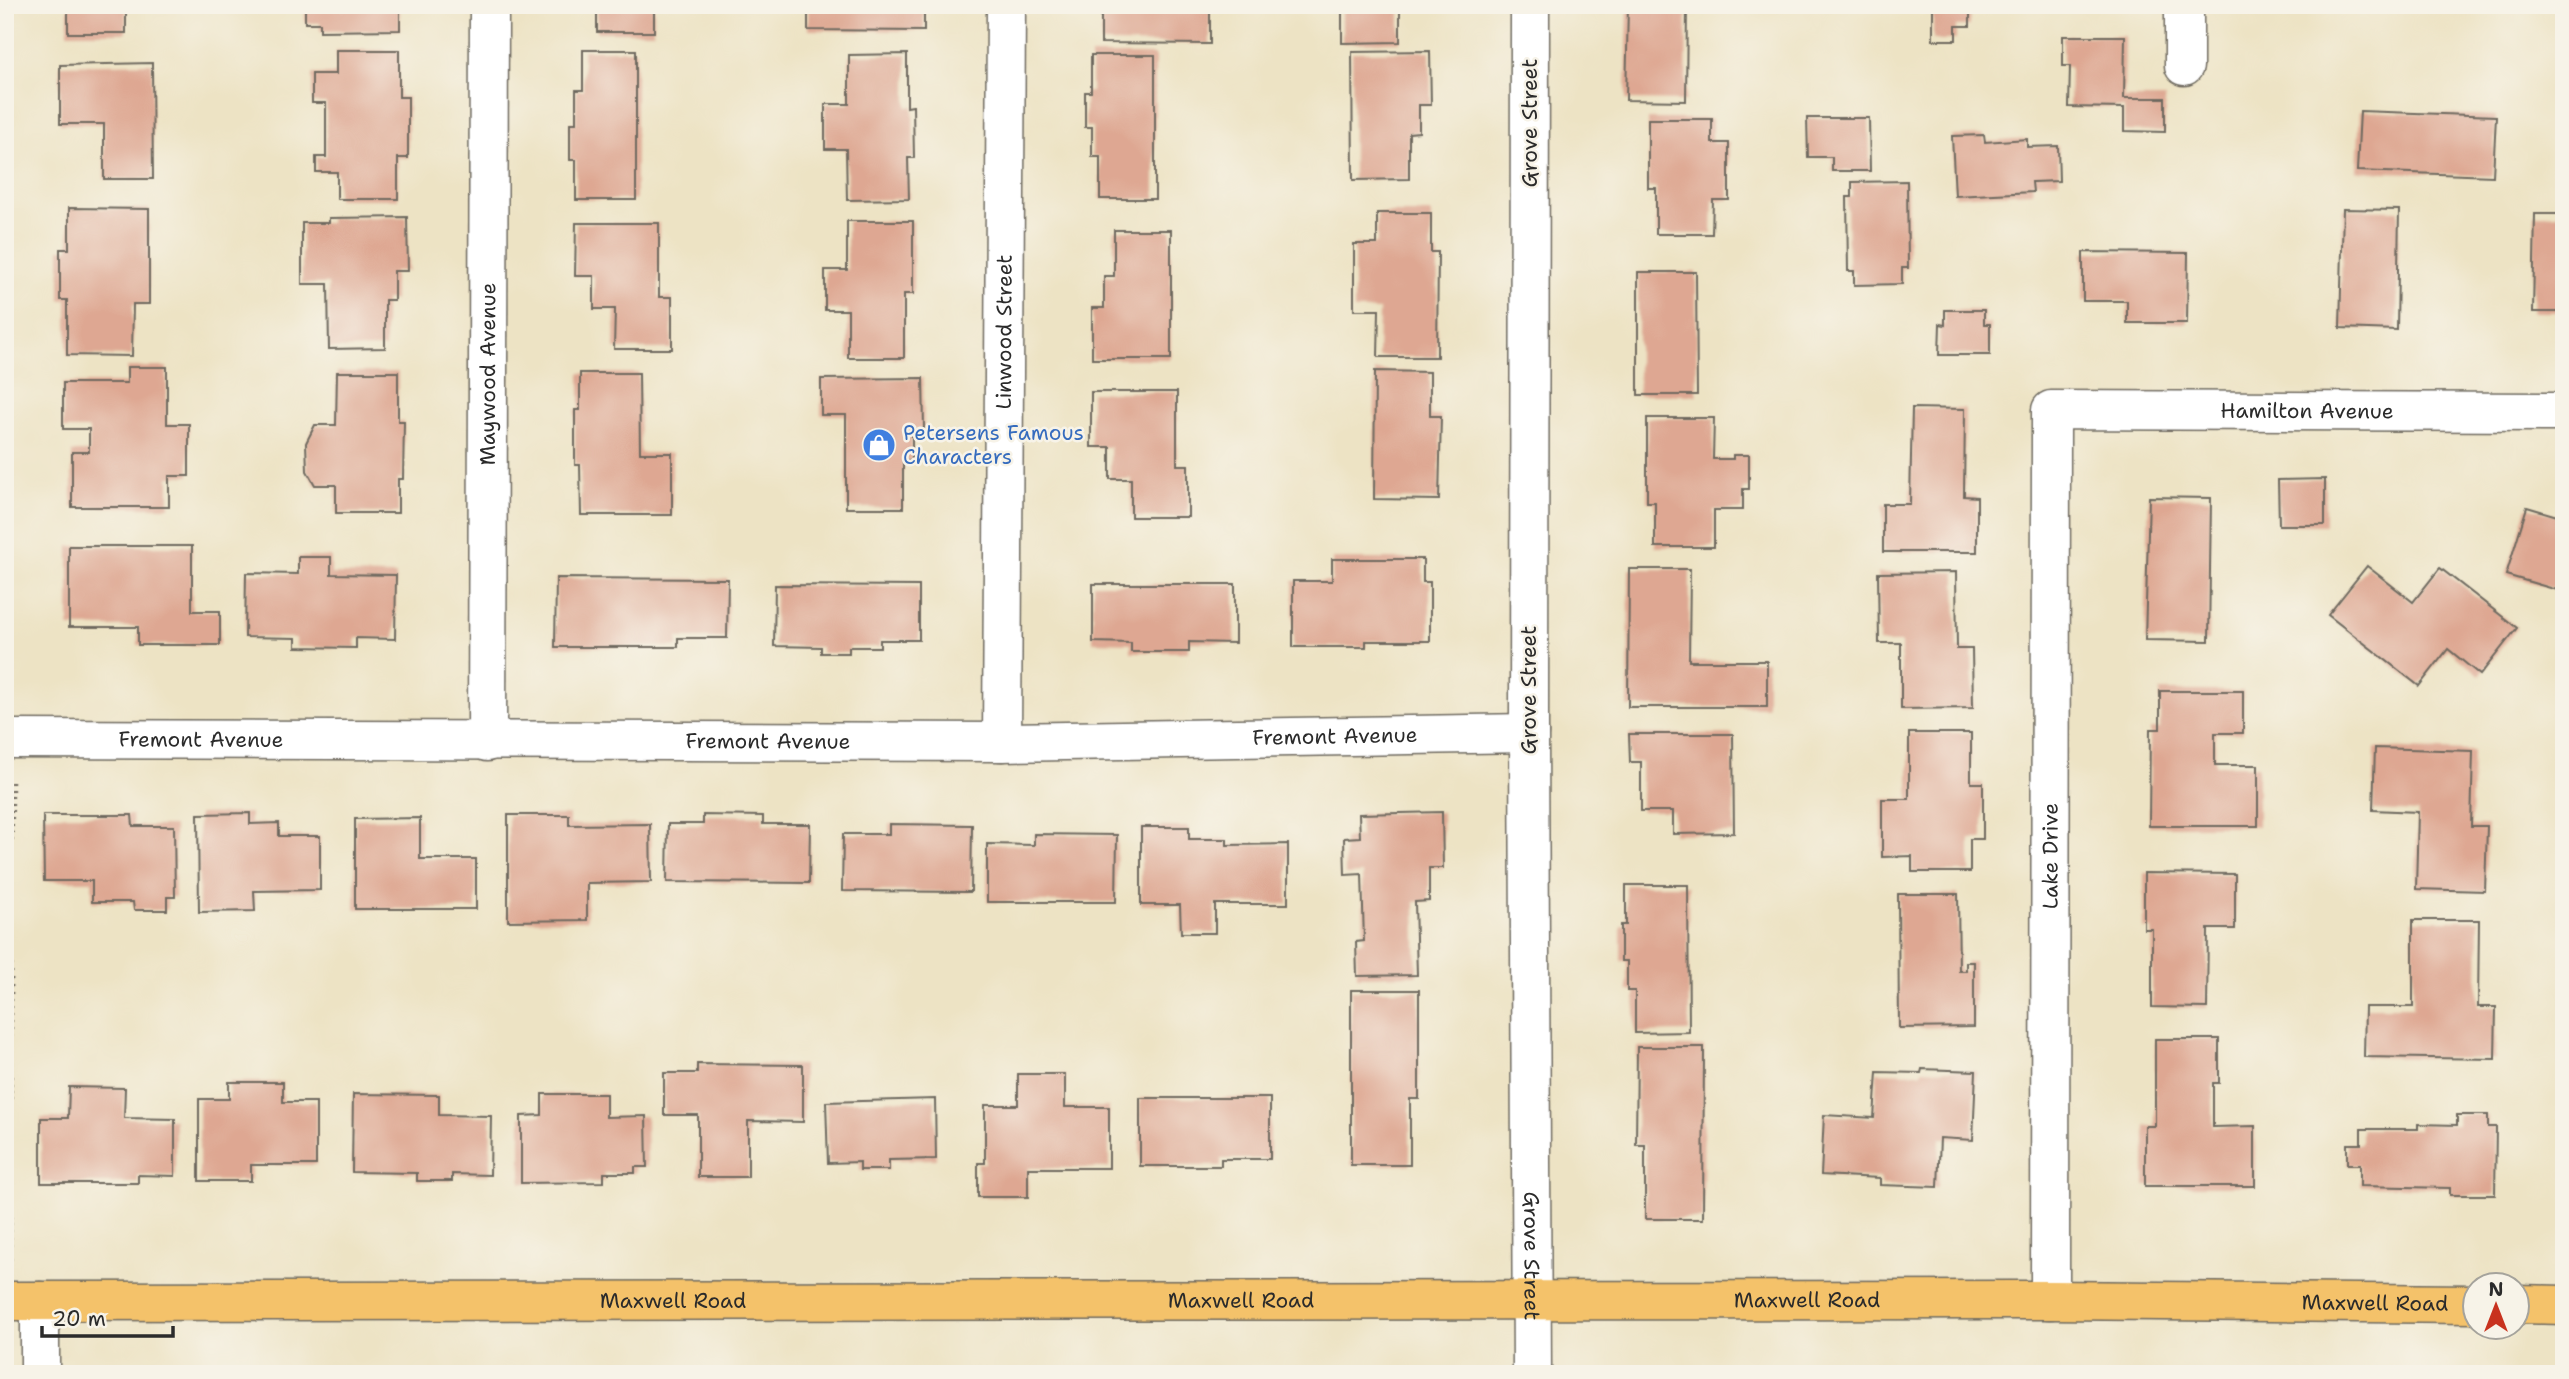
<svg xmlns="http://www.w3.org/2000/svg" width="2569" height="1379" font-family="'Shantell Sans',sans-serif">
<rect width="100%" height="100%" fill="#f7f3e8"/>
<filter id="ink" filterUnits="userSpaceOnUse"><feTurbulence type="fractalNoise" baseFrequency=".0143" numOctaves="2"/><feDisplacementMap in="SourceGraphic" scale="14" xChannelSelector="R" yChannelSelector="G"/><feConvolveMatrix kernelMatrix="1 2 1 2 8 2 1 2 1" color-interpolation-filters="sRGB"/></filter>
<filter id="wash" filterUnits="userSpaceOnUse"><feTurbulence type="fractalNoise" baseFrequency=".00686" numOctaves="4" result="noise"/><feDisplacementMap in="SourceGraphic" scale="28" xChannelSelector="R" yChannelSelector="G"/><feGaussianBlur stdDeviation="1.57" result="paint"/><feColorMatrix in="noise" values="0 0 0 0 0 0 0 0 0 0 0 0 0 0 0 0 0 1.4 0 .05"/><feComposite in="paint" operator="in"/></filter>
<g filter="url(#wash)">
<rect width="100%" height="100%" fill="#ede3c4"/>
<g id="blocks">
<g fill="#dea792">
<rect x="68" y="5" width="58" height="28"/>
<path d="M305,5H400V30L320,31V23H305Z"/>
<rect x="597" y="5" width="57" height="27"/>
<path d="M808,5H924V31L808,30Z"/>
<path d="M1101,5H1210V44L1101,43Z"/>
<path d="M1342,5H1400V42L1342,43Z"/>
<path d="M1628,5H1687L1686,101L1626,100Z"/>
<path d="M1933,5H1991V7L1970,8V26H1956V40H1933Z"/>
<path d="M2063,36H2125L2124,98H2165V132L2124,131V108L2069,107L2070,66H2063Z"/>
<path d="M336,50H399V97H408V158H398V199H337V172H316V157H326V103H312V74H336Z"/>
<path d="M583,50H636V200H576V160H570V123H576V90H583Z"/>
<path d="M1430,51L1431,105H1419V132L1409,133V179L1353,180L1352,52Z"/>
<path d="M907,54V107L913,106L914,158H908L909,199L847,200L846,149H825V104H849V55Z"/>
<path d="M1091,55H1155V199H1100V157H1092V127H1085V92H1091Z"/>
<path d="M152,63L153,179H104V124H60V65Z"/>
<path d="M2360,111L2496,116L2493,176L2357,171Z"/>
<path d="M1807,118H1869L1870,171H1832V157H1808Z"/>
<path d="M1648,119H1712V143H1729V200H1713L1712,234H1656V188H1648Z"/>
<path d="M1984,135L1985,142L2027,139V147L2058,146L2059,181L2032,182L2033,192L1955,196L1952,136Z"/>
<path d="M1907,181L1908,268H1902V284L1854,285V271H1848L1847,197H1852V182Z"/>
<path d="M69,208L149,209V304H133L132,356L67,355V300H60V249H69Z"/>
<path d="M2343,209L2399,210L2397,330L2340,328Z"/>
<path d="M1377,213H1431V252H1438L1437,357H1378L1379,310H1354V244H1377Z"/>
<path d="M2535,214H2564V312H2533Z"/>
<path d="M407,217L408,271H394V300H385V348L329,349L328,284H302V223H329V218Z"/>
<path d="M847,221H913V294H904V358H848V310H825V270H847Z"/>
<path d="M576,223H659V297H672V349H614L615,309H594V276H575Z"/>
<path d="M1114,230H1171V359H1092V308H1104V276H1114Z"/>
<path d="M2083,252L2188,253L2187,323H2127V301H2083Z"/>
<path d="M1638,272H1696L1697,395H1638Z"/>
<path d="M1945,310H1984V324H1990V355H1939L1940,324L1945,325Z"/>
<path d="M127,367H167V424H189V476H169V507H72V452H89V429H63V383H127Z"/>
<path d="M1375,371L1430,372V416H1441L1439,500L1374,499Z"/>
<path d="M337,372H398V421H404L403,479H398V513H336V485H315L307,471L306,443L315,425H336Z"/>
<path d="M580,373H639L640,453H672V515H581L580,465H575V410H580Z"/>
<path d="M923,378L924,429H912V461H903V508H846V415H821V379Z"/>
<path d="M1091,392H1177V465H1188V517H1131V479H1110V447H1091Z"/>
<path d="M1912,408L1965,409L1964,496L1977,497V552H1883V504H1910Z"/>
<path d="M1647,418H1714L1713,459H1733V455H1749V489H1743V510H1714V547H1655V502H1647Z"/>
<path d="M2325,479V525H2279L2278,480Z"/>
<path d="M2149,497L2211,498L2209,641L2145,640Z"/>
<path d="M2527,507L2564,518V592L2506,575Z"/>
<path d="M69,546H192V611H220V645H138V627H69Z"/>
<path d="M298,557H331V574L396,575L395,639L356,638V648L296,647V638L245,637L246,573L298,574Z"/>
<path d="M1332,559H1423V582H1430V641H1366V647H1293V581H1332Z"/>
<path d="M2367,566L2413,602L2440,568L2517,628L2480,675L2448,649L2419,686L2328,615Z"/>
<path d="M1629,569H1690L1689,661H1767V707H1628Z"/>
<path d="M1956,572L1957,649H1972L1973,708L1901,709V643H1879L1878,573Z"/>
<path d="M556,578L728,579L727,638H678V647H555Z"/>
<path d="M1093,584H1235V643L1189,642V652H1131V643L1093,642Z"/>
<path d="M775,585L919,586V640H880V647H849V653H821V647L774,646Z"/>
<path d="M2160,691H2243V733H2215V765H2258V826H2149L2150,729H2160Z"/>
<path d="M1909,733H1971V783H1983V839H1970V872H1912V856L1882,857V799H1909Z"/>
<path d="M1629,734H1733L1734,833L1673,834V811H1641V762H1630Z"/>
<path d="M2375,748L2473,751L2471,826H2487L2485,891L2416,889L2418,812L2373,810Z"/>
<path d="M1442,812L1443,868H1429V901L1415,902L1417,975L1357,976L1356,942L1364,941L1362,874L1345,875L1344,838L1360,837L1359,814Z"/>
<path d="M250,813V824L279,823V836H320V890L254,891L255,911L199,912L198,814Z"/>
<path d="M43,815H132L133,826H174L175,897H167V910H134L133,902H92V881H44Z"/>
<path d="M508,815H569V825L650,824L651,882L587,883V920L508,921Z"/>
<path d="M703,815L763,816V824H810L809,883L667,882L668,824H703Z"/>
<path d="M420,818V859H476V909H355V819Z"/>
<path d="M889,824L972,825L971,892L842,891L843,834H889Z"/>
<path d="M1141,827H1189V839H1227V845L1288,844V904H1215V933H1181L1180,905H1141Z"/>
<path d="M1034,834L1117,835L1116,902H987V844L1034,845Z"/>
<path d="M2144,873L2235,874V929H2208L2207,1008L2152,1007V929H2144Z"/>
<path d="M1626,885H1688L1689,1032L1635,1033V991H1627V961H1621V925H1626Z"/>
<path d="M1898,894H1958L1959,971H1966V962H1974V1027L1899,1028Z"/>
<path d="M2413,920H2479L2478,1007H2496L2495,1059L2364,1057L2365,1007H2413Z"/>
<path d="M1351,990H1419V1099H1410V1165H1351Z"/>
<path d="M2155,1039H2219V1083H2213V1127L2255,1126V1186H2145V1126H2155Z"/>
<path d="M1637,1047H1704L1703,1219H1645V1145H1636Z"/>
<path d="M697,1064L803,1065V1122L748,1121V1177H698V1115H664V1073H697Z"/>
<path d="M1922,1069L1976,1071L1973,1140L1940,1138L1938,1187L1880,1185V1178L1821,1175L1824,1115L1874,1118L1877,1072L1921,1073Z"/>
<path d="M1018,1074H1065V1107H1109V1168H1028V1197H978V1163H985V1105H1018Z"/>
<path d="M229,1082H283V1102H316V1165H251V1181H199V1099H229Z"/>
<path d="M69,1087L125,1088L124,1118L175,1119V1176L138,1175V1183H41V1118H68Z"/>
<path d="M353,1094L439,1095V1115L491,1116L490,1175L452,1174V1181H417V1173L352,1172Z"/>
<path d="M542,1094H606V1117L646,1116L647,1167H635V1173H604V1182L521,1183V1116L542,1115Z"/>
<path d="M1140,1098H1270V1159H1221V1166H1140Z"/>
<path d="M935,1099L936,1159L889,1160V1170H860V1162L828,1163L826,1102Z"/>
<path d="M2457,1115H2488V1127H2496L2495,1195H2450V1188L2360,1186V1165H2347V1144H2361V1129H2418V1124L2457,1125Z"/>
</g>
</g>
</g>
<g filter="url(#ink)">
<use href="#blocks" fill-opacity="0" stroke="#6f6b61" stroke-width="2"/>
<g fill="none" stroke-linecap="round" stroke-linejoin="round">
<defs>
<g id="minor">
<path id="s1" d="M1530,5L1529,733L1532,1374"/>
<path d="M2184,66V5"/>
<path id="s2" d="M5,739L1002,742L1529,733"/>
<path id="s3" d="M487,742L489,5"/>
<path id="s4" d="M1002,742L1006,5"/>
<path id="s5" d="M2050,1300L2051,410L2564,412"/>
<path d="M40,1374V1301"/>
</g>
<g id="major">
<path id="s6" d="M5,1301L2050,1300L2474,1304"/>
<path d="M2516,1304L2564,1305"/>
</g>
</defs>
<use href="#minor" stroke="#6f6b61" stroke-width="41"/>
<use href="#major" stroke="#6f6b61" stroke-width="41"/>
<path stroke="#6f6b61" stroke-width="4.5" stroke-dasharray="2 5" stroke-linecap="butt" d="M10,1260L12,779"/>
<use href="#minor" stroke="#fff" stroke-width="38"/>
<use href="#major" stroke="#f4c26a" stroke-width="38"/>
</g>
</g>
<defs>
<symbol id="shop-disc" viewBox="-11 -11 22 22"><circle r="9.5" fill="#3f7fe0" stroke="#f7f3e8"/><path d="M-5-2.5h2.3a2.7 3.5 0 0 1 5.4 0H5L5.5 6h-11ZM-1.5-2.5h3a1.5 2.3 0 0 0-3 0Z" fill="#fff"/></symbol>
</defs>
<g fill-rule="evenodd">
<use href="#shop-disc" x="860" y="426" width="38" height="38"/>
</g>
<g text-anchor="middle" dominant-baseline="central" stroke-width="5" stroke-linejoin="round" paint-order="stroke">
<g font-size="21" fill="#2b2b2b" stroke="#f7f3e8">
<text transform="translate(1530 123) rotate(-90)">Grove Street</text>
<text stroke="none"><textPath href="#s4" startOffset="410">Linwood Street</textPath></text>
<text stroke="none"><textPath href="#s3" startOffset="368">Maywood Avenue</textPath></text>
<text stroke="none"><textPath href="#s5" startOffset="1146">Hamilton Avenue</textPath></text>
<text transform="translate(1529 690) rotate(-90)">Grove Street</text>
<text stroke="none"><textPath href="#s2" startOffset="1330">Fremont Avenue</textPath></text>
<text stroke="none"><textPath href="#s2" startOffset="196">Fremont Avenue</textPath></text>
<text stroke="none"><textPath href="#s2" startOffset="763">Fremont Avenue</textPath></text>
<text stroke="none"><textPath href="#s5" startOffset="444">Lake Drive</textPath></text>
<text stroke="none"><textPath href="#s1" startOffset="1251">Grove Street</textPath></text>
<text stroke="none"><textPath href="#s6" startOffset="1802">Maxwell Road</textPath></text>
<text stroke="none"><textPath href="#s6" startOffset="668">Maxwell Road</textPath></text>
<text stroke="none"><textPath href="#s6" startOffset="1236">Maxwell Road</textPath></text>
<text stroke="none"><textPath href="#s6" startOffset="2370">Maxwell Road</textPath></text>
</g>
<g font-size="21" fill="#366cbe" stroke="#f7f3e8" text-anchor="start">
<text x="903" y="433">Petersens Famous<tspan x="903" dy="24">Characters</tspan></text>
</g>
</g>
<rect width="2569" height="1379" fill="none" stroke="#f7f3e8" stroke-width="28"/>
<g transform="translate(2496 1306)"><circle r="33" fill="#f7f3e8" stroke="#a5a39c" stroke-width="2"/>
<path d="M0-5L12 26L0 18L-12 26Z" fill="#c8321e"/>
<text y="-10" font-size="19" font-weight="bold" text-anchor="middle" fill="#2b2b2b">N</text>
</g>
<path d="M42 1326v10h131v-10" fill="none" stroke="#2b2b2b" stroke-width="3.5"/>
<text x="52" y="1326" font-size="21" fill="#2b2b2b" stroke="#f7f3e8" stroke-width="5" paint-order="stroke">20 m</text>
</svg>
